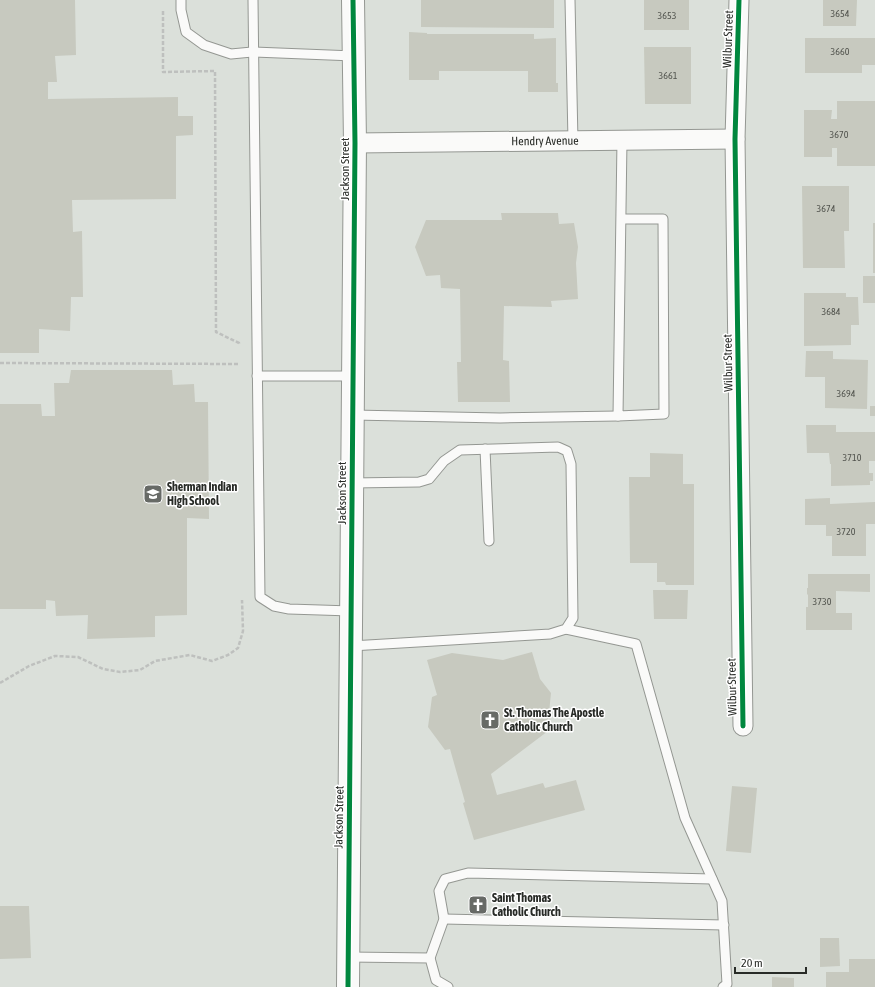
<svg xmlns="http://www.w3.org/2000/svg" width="875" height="987" font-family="'Asap Condensed',sans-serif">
<rect width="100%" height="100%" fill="#dbe0da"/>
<g fill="#c7c9bf">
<path d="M0,0H75L76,55L55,56L57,82H48V99L178,97V116H193V135L176,136V199L72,200L73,232L82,231L83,297H71L70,331L39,329V353H0Z"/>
<path d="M421,0H554V28L421,27Z"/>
<rect x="644" y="0" width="45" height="30"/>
<path d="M823,0H857L856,26H823Z"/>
<path d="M409,32L427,33V34H534V39L556,38V83H558V92H528V71H439V80H409Z"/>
<path d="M805,38H875V65H862V73H805Z"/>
<path d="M644,47H691V104H645Z"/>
<path d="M837,101H875V166H837V148H832V157H804V110H832L831,119H837Z"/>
<path d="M802,186H849V231H844L845,268H803Z"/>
<path d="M501,213H558L559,224L574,223L578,247L576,263L578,299L551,301L552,307L504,306L503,360L509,361L510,402H458L457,362H461L460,289L441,288L440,275L426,276L415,247L426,220H502Z"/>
<rect x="873" y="223" width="2" height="50"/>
<rect x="863" y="276" width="12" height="27"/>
<path d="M804,293H846V297H858L859,325H851V345L804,346Z"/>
<path d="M806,351H833V359L868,360L867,409L825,408V377H805Z"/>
<path d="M71,370H172L173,385L194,384L195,402H208L209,519L187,518V615L155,616V637L87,639L88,615L56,616L55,601L46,600V609H0V404H41L42,416H55L54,383H69Z"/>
<rect x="870" y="406" width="5" height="10"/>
<path d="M806,425H836V432H875V461H869V473H873V481H870V485L831,486V464H830L829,453H807Z"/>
<path d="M650,453L683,454V484H694V585H666L665,582H657V563H630L629,477H650Z"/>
<path d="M830,498V504L875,502V524H866V556H832V536H826V525H805V499Z"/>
<path d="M808,574H870V592L836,591V613H852V630H806V607H808V594L807,595V588H808Z"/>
<path d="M653,590H688L687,619H654Z"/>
<path d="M532,652L540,679L551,693L549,713L552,728L491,774L497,795L543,783L545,788L576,780L585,810L474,840L463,803L465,802L450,749L445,750L428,727L432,697L437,695L427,660L452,653L503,660Z"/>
<path d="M732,786L757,788L751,853L726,851Z"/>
<path d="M0,906H29L31,958L0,959Z"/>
<path d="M820,938H839L840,966L820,967Z"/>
<path d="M849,959H875V987H826V972H849Z"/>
<path d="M772,977L794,978V987H772Z"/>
</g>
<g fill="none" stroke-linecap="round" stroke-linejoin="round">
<defs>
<g id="service">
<path d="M181,0V10L186,32L204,45L231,54L252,52L354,56"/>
<path d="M253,0L260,597L274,606L289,609L351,611"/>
<path d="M570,0L573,141"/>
<path d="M621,219H663L664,414L618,416L622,140"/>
<path d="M257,376H353"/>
<path d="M353,415L500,418L618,416"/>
<path d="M485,449L489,541"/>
<path d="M566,629L636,644L685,818L722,901L727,984L723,987"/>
<path d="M351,646L550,634L566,629L573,618L571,464L567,451L558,447L460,450L444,461L429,479L419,482L352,483"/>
<path d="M444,919L724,925"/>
<path d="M348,957L430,958L436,980L448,987"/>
<path d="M430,958L444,919L439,891L445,879L468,873L712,879"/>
</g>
<g id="minor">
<path d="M739,0L735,139L743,726"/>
<path id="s1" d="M355,143L735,139"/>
</g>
<path id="tertiary" d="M348,987L355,143L353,0"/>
</defs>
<use href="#service" stroke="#949792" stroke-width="11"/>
<use href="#minor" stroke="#949792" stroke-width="21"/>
<use href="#tertiary" stroke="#949792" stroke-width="24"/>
<g stroke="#bec0be" stroke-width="2.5" stroke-dasharray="4 2" stroke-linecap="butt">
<path d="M163,11V72L215,71L216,332L239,343V345"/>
<path d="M0,363L239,364"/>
<path d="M0,683L29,666L55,656L78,657L103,669L120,672L140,670L155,661L190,655L212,661L228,655L238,648L243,631L242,600"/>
</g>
<use href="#service" stroke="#fafaf9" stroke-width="9"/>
<use href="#minor" stroke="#fafaf9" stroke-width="19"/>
<use href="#tertiary" stroke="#fafaf9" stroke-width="22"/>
<defs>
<g id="cycleway">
<path d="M739,0L735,139L743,726"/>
<path d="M348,987L355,143L353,0"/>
</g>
</defs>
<use href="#cycleway" stroke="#fff" stroke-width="8"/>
<use href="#cycleway" stroke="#00873e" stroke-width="5"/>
</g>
<defs>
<symbol id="school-square" viewBox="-11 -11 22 22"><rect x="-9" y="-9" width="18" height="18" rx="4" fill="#676a66" stroke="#fff"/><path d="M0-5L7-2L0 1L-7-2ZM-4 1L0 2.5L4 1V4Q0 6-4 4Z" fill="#fff"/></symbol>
<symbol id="church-square" viewBox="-11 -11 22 22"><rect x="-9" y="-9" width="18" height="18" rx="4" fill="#676a66" stroke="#fff"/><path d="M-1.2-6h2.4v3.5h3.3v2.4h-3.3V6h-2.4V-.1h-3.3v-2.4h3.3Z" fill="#fff"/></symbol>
</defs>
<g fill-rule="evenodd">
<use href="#school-square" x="142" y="483" width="22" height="22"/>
<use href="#church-square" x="479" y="709" width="22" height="22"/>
<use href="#church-square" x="467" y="894" width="22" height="22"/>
</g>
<g text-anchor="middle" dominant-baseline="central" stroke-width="3" stroke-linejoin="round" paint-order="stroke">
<g font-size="10" fill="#52544e">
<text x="840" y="13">3654</text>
<text x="667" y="15">3653</text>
<text x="840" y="51">3660</text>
<text x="668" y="75">3661</text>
<text x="839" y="134">3670</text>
<text x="826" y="208">3674</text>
<text x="831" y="311">3684</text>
<text x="846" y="393">3694</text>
<text x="852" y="457">3710</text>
<text x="846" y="531">3720</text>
<text x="822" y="601">3730</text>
</g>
<g font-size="12" fill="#282b27" stroke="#fff">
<text transform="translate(728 39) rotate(-88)">Wilbur Street</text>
<text stroke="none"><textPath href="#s1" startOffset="190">Hendry Avenue</textPath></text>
<text transform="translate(345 169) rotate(-90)">Jackson Street</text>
<text transform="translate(728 363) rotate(-91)">Wilbur Street</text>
<text transform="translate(342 493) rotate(-90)">Jackson Street</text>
<text transform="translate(732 687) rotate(-91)">Wilbur Street</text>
<text transform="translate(339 817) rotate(-89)">Jackson Street</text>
</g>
<g font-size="12" font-weight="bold" fill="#282b27" stroke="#fff" text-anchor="start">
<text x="167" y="487">Sherman Indian<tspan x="167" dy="14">High School</tspan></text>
<text x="504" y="713">St. Thomas The Apostle<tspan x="504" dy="14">Catholic Church</tspan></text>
<text x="492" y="898">Saint Thomas<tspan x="492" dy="14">Catholic Church</tspan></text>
</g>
</g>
<path d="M735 967v6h71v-6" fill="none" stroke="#282b27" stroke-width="2"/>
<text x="741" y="967" font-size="12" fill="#282b27" stroke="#ffffff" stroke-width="3" paint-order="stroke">20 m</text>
</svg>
